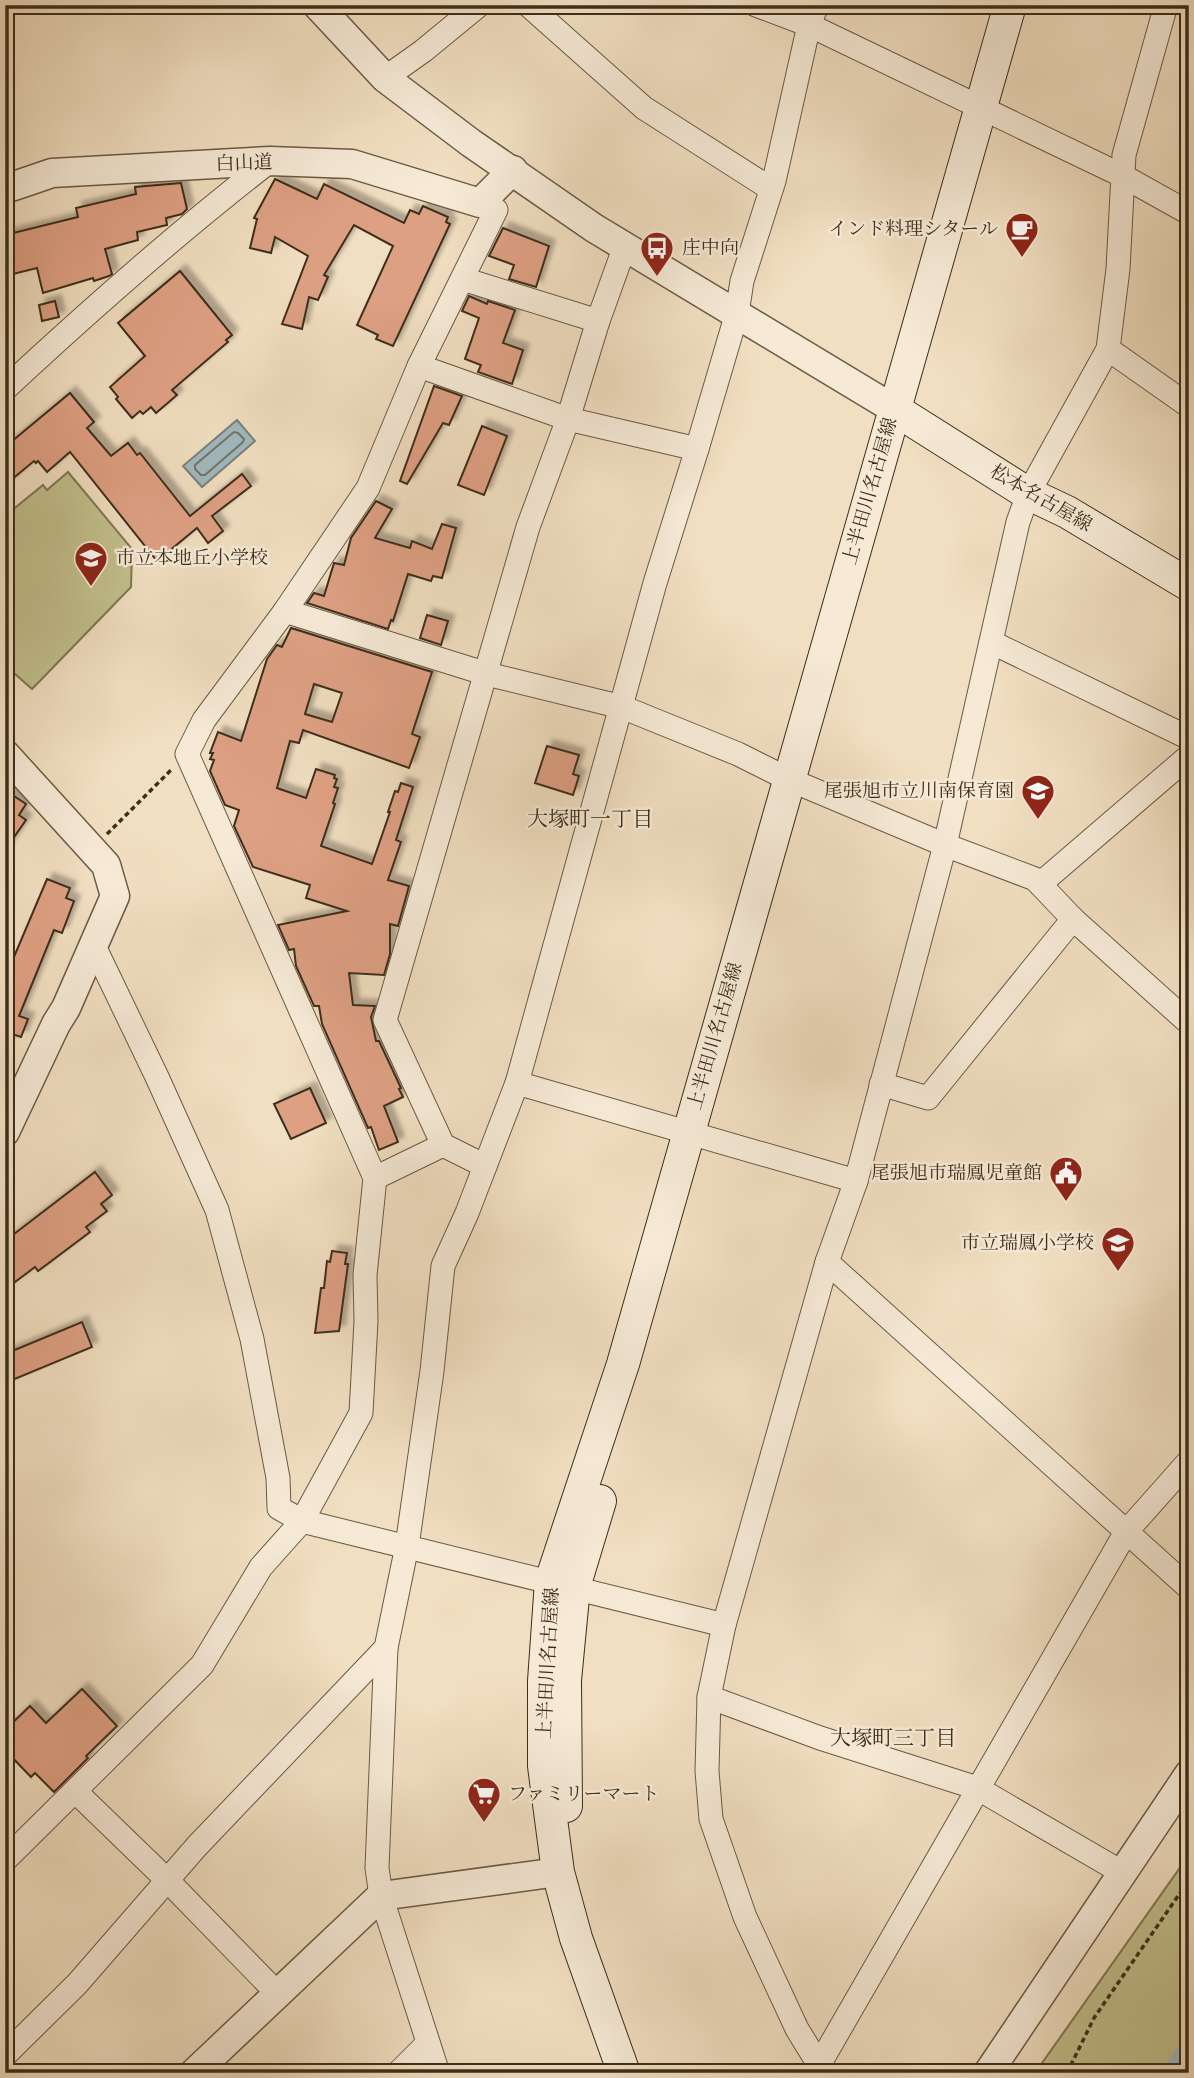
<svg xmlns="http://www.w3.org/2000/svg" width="1194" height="2078" font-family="Alegreya,'Noto Serif JP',serif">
<defs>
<filter id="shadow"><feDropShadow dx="6" dy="-6" stdDeviation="2" flood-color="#0004"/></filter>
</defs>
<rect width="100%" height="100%" fill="#f1dfc1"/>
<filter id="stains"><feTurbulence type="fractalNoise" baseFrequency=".00286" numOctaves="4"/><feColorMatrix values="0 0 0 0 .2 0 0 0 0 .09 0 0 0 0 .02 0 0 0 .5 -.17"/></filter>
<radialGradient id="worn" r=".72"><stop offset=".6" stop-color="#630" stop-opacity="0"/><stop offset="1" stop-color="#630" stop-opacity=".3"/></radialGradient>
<g fill="#c2c08d" stroke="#807754" stroke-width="2">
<path d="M68,472L132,549L131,587L32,689L5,665V516L43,485L47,490Z"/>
<path d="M1189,1855V2073H1035Z"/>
</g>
<path fill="#a1b9be" stroke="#79817d" stroke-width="2" d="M237,420L255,441L202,487L183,466Z"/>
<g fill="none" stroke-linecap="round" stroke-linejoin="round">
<path stroke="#6f746c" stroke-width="2" d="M234,432L238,433L244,439L243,442L205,475H201L195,469V465Z"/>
<path stroke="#a1b9be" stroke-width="33" d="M1179,2073L1189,2059"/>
</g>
<g fill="#dea083" stroke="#3d2e1b" stroke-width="2" fill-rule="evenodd" filter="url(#shadow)">
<path d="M275,179L317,199L324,184L404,223L410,210L419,214L423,206L448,217L446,222L450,224L393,346L376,339L378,335L357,325L393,246L354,225L324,275L328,277L318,300L309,297L302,329L282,324L308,256L275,237L271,253L250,248L257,219L254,218Z"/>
<path d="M181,183L187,209L182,214L166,218L167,225L137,232L138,240L105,249L112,274L109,276L94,281L93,278L43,293L37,268L5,276V235L78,217L76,208L136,194L135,187Z"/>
<path d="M503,228L549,246L536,287L509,279L514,265L489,256Z"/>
<path d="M180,271L232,335L226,340L228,342L172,390L177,395L156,413L151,407L143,414L140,411L132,418L116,399L118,397L110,387L145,356L118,323Z"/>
<path d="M469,296L487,304L488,301L515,310L503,343L523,350L512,384L478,372L481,365L465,359L479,318L462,311Z"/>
<path d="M55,301L59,317L42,321L39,305Z"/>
<path d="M434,386L462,396L449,425L443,423L407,484L400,481Z"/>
<path d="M70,393L94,422L87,428L111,456L128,443L137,455L140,453L190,516L242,474L251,486L212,516L223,531L208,543L197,528L157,561L70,452L47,472L38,461L36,463L34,461L5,485V447Z"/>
<path d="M482,426L507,436L484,495L458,485Z"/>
<path d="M376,501L392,509L375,538L410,548L412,541L432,549L442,524L456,528L442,578L433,576L431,581L408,574L393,621L391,620L388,629L307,603L314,593L324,596L334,563L344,565L351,538Z"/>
<path d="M427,615L448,621L441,645L420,638Z"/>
<path d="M291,628L432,672L412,734L420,737L409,768L303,730L299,743L290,741L277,788L306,798L316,769L335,775L334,778L337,779L334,787L338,788L333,803L335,804L321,846L372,864L390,812H388L395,791L398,792L401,783L413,787L396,840L401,842L388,880L409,886L398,926L390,924V954L384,975L349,973L353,1005L375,1006L371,1017L376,1041H379L401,1088L399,1089L403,1097L384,1106L398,1142L379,1150L371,1127L368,1128L322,1024L319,1006H314L296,966L294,949L289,950L278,925L347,911L306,898L310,885L253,867L234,826L239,810L225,805L210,771L214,760L210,759L213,753H210L218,732L241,741L267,659L277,645L282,647ZM314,684L342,693L332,722L305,714Z"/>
<path d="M547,746L579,755L573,774L579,776L573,795L535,783Z"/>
<path d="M5,790L26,804L19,815L26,820L5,850Z"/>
<path d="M47,879L70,888L66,898L74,901L62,933L54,930L19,1016L28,1019L21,1037L12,1034L5,1049V978Z"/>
<path d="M310,1088L326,1123L291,1139L274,1104Z"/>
<path d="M95,1172L112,1195L101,1204L107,1211L86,1227L90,1232L38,1271L35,1267L15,1282L5,1268V1241Z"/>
<path d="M332,1251L347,1253L345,1264H348L339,1331L315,1333L321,1288H324L327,1261L330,1262Z"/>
<path d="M82,1322L92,1347L5,1383V1354Z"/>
<path d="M82,1689L117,1726L86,1756L88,1758L54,1792L35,1773L31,1777L5,1750V1730L30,1706L46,1723Z"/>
</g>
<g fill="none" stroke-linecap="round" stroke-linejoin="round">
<defs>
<g id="minor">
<path d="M528,5L644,108L771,189"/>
<path d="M756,5L809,25L1121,175L1189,213"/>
<path d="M385,78L423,51L479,5"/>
<path d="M463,279L598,321"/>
<path d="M1108,349L1189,406"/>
<path d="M419,366L568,419L697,449"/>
<path d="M5,389C90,310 178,232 270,161"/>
<path d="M285,611L487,674L622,707L738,754L788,779L945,845L1035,879L1073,919L1189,1023"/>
<path d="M991,642L1189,738"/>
<path d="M1040,884L1189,756"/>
<path d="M94,946L157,1077L217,1210L252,1339L278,1478L279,1508L302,1521L724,1625"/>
<path d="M517,1083L856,1181"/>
<path d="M881,1084L928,1098L1073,919"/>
<path d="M485,1166L443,1145L385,1020L528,527L568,419L598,321L625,246"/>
<path d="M375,1178L443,1145"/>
<path d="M827,1262L1189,1588"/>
<path d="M709,1697L820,1738L977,1788L1123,1873"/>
<path d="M75,1791L168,1881L277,1993"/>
<path d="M5,1860L202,1665L261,1567L302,1521L361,1413L366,1321L365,1275L375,1178L187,754L204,720L285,611L368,488L419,366L496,210L480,203"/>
<path d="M5,2055L77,1984L197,1846L386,1648"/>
<path d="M819,2065L1126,1532L1189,1461"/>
<path d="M398,2073L428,2043"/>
<path d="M438,2073L381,1896L377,1868L386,1648L407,1546L432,1371L443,1266L467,1213L517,1083L655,583L697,449L737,313L742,281L774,181L809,25L817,5"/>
<path d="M824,2073L797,2029L745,1917L711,1819L707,1771L709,1697L724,1625L827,1262L856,1181L945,845L1018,522L1029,492L1108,349L1118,269L1124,155L1166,5"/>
</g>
<g id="tertiary">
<path d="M317,5L385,78L471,143L594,228L894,409"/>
<path d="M5,189L52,173L270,161L352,164L480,203L513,170"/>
<path d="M5,754L106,865L115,896L66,1008L56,1024L5,1132"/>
<path d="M194,2073L381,1896L558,1872"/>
<path d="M988,2073L1189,1774"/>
</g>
<g id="secondary">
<path d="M894,409L1027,493L1067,512L1189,585"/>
<path d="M566,1806L565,1680L574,1587L600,1501"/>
<path d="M624,2073L576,1938L558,1872L544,1766V1681L551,1581L623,1364L1010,5"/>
</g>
</defs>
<use href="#minor" stroke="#6a5a44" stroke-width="25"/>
<use href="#tertiary" stroke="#6a5a44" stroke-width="31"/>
<use href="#secondary" stroke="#3d2e1b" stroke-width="34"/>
<g stroke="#3d2e1b" stroke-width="3.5" stroke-dasharray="5 3.5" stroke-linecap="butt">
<path d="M107,834L171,770"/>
<path d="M1067,2073L1094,2018L1189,1880"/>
</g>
<use href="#minor" stroke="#f6ead7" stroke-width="23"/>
<use href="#tertiary" stroke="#f6ead7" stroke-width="28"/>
<use href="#secondary" stroke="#f6ead7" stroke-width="32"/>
</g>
<defs>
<symbol id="cafe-pin" viewBox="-11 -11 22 30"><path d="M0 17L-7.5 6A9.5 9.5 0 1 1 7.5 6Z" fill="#8f2418" stroke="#f6ead7"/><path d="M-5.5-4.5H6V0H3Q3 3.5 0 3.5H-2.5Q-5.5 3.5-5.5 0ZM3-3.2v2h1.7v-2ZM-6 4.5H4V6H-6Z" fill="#fff"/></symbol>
<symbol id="bus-pin" viewBox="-11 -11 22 30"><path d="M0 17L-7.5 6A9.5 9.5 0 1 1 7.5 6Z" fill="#8f2418" stroke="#f6ead7"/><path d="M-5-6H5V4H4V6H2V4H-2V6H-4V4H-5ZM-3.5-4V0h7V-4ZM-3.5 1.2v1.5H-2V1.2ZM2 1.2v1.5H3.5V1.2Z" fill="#fff"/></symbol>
<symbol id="school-pin" viewBox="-11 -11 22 30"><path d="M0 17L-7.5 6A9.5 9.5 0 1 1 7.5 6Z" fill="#8f2418" stroke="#f6ead7"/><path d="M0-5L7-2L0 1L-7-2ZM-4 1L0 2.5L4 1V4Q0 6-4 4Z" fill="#fff"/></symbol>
<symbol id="civic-pin" viewBox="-11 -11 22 30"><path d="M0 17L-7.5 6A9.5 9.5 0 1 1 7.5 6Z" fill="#8f2418" stroke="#f6ead7"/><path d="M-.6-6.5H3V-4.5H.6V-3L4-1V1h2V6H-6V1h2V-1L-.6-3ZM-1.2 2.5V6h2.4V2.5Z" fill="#fff"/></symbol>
<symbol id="supermarket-pin" viewBox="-11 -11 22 30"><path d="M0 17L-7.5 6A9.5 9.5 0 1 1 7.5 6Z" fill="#8f2418" stroke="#f6ead7"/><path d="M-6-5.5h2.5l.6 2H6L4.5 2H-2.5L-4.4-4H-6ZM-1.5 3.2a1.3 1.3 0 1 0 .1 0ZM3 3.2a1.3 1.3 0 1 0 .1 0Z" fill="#fff"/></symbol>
</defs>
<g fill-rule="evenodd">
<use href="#cafe-pin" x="1003" y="210" width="38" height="52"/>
<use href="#bus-pin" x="638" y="229" width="38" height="52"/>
<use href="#school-pin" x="72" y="539" width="38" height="52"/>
<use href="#school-pin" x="1019" y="772" width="38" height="52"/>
<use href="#civic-pin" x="1047" y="1154" width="38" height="52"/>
<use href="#school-pin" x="1099" y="1224" width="38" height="52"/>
<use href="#supermarket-pin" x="465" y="1775" width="38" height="52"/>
</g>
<g text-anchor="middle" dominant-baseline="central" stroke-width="5" stroke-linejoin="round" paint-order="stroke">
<g font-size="19" fill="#3d2e1b" stroke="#f6ead7">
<text transform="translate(244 163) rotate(-2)">白山道</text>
<text transform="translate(870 491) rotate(-74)">上半田川名古屋線</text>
<text transform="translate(1041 498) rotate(30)">松本名古屋線</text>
<text transform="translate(715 1036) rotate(-74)">上半田川名古屋線</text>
<text transform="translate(548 1663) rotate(-87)">上半田川名古屋線</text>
</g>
<g font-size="19" fill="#3d2e1b" stroke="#f6ead7" text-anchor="end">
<text x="998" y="229">インド料理シタール</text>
<text x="682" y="248" text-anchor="start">庄中向</text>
<text x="116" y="558" text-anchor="start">市立本地丘小学校</text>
<text x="1014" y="791">尾張旭市立川南保育園</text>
<text x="1042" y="1173">尾張旭市瑞鳳児童館</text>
<text x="1094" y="1243">市立瑞鳳小学校</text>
<text x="508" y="1794" text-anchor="start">ファミリーマート</text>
</g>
<g font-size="21" fill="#3d2e1b" stroke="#f6ead7">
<text x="590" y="819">大塚町一丁目</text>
<text x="893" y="1738">大塚町三丁目</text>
</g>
</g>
<rect width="1194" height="2078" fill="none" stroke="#f1dfc1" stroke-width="28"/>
<rect x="7" y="7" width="1180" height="2064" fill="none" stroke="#3d2e1b" stroke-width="3.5"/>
<rect x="14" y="14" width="1166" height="2050" fill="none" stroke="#3d2e1b" stroke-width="2"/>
<rect width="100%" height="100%" filter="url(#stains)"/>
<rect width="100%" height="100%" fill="url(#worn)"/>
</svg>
